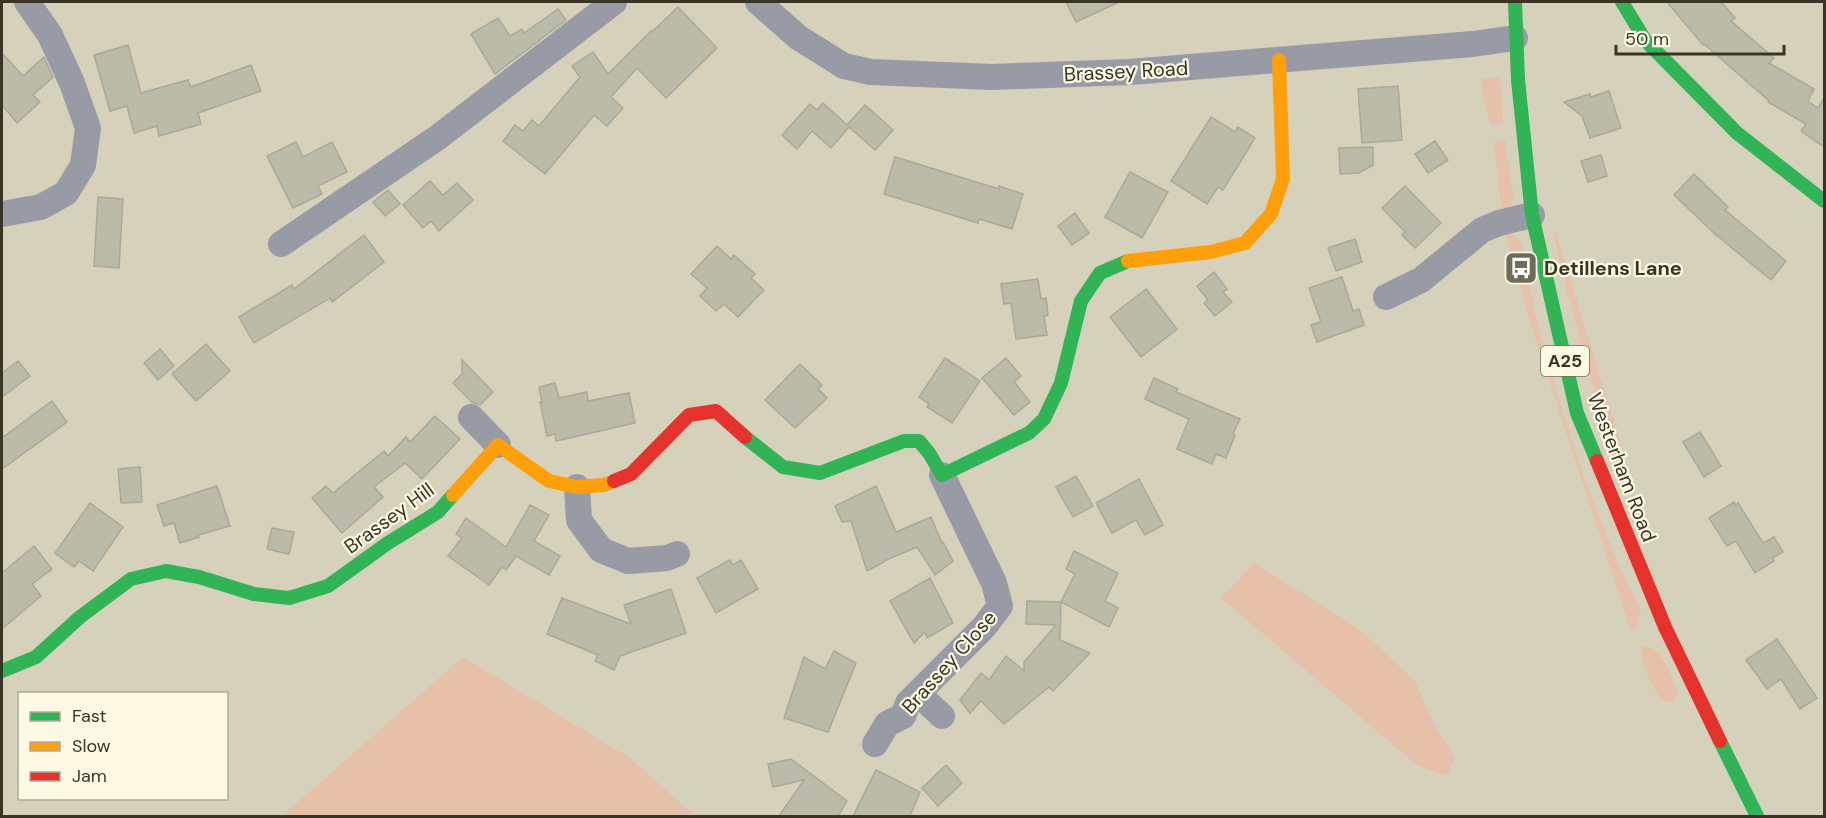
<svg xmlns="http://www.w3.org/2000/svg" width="1826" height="818" font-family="'DM Sans',sans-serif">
<rect width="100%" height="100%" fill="#d6d1ba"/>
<g fill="#e7c0aa">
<path d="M1500,77L1503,123L1490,126L1480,79Z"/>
<path d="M1505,140L1514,199L1508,210L1502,213L1494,142Z"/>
<path d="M1505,231L1518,239L1522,245L1535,312L1552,377L1585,480L1616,559L1641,611L1637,626L1631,631L1528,316Z"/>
<path d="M1553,233H1556L1626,462L1616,464C1593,387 1571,311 1553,233Z"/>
<path d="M1254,563L1359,629L1415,681L1435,725L1455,758L1447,776L1418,766L1221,598Z"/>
<path d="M1642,646C1663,646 1669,673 1677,690V695L1673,701L1667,702L1661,700C1654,686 1636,660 1642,646Z"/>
<path d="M463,657L630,758L695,816H282Z"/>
</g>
<g fill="#bbbba9" stroke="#a9a997" stroke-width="1.5">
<path d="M1066,2H1119L1076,22Z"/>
<path d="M1667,2H1721L1735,18L1731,21L1774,58L1769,63L1814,89L1808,101L1818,108L1824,98V147L1801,131L1806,124L1768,102L1769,101L1704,44L1703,45Z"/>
<path d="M678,7L717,48L666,98L637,68L611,97L623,108L607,126L594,115L545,174L503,141L515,125L523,131L532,120L539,126L580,77L572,66L593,52L608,74L651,31L652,32Z"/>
<path d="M558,9L566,20L495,74L471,34L498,18L510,36L522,29L524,33Z"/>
<path d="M128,45L141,93L188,80L191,87L251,65L261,91L198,113L201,124L159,136L157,126L134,133L127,106L110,111L94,55Z"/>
<path d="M2,53L23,76L44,57L53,77L33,95L40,102L17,123L2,105Z"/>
<path d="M1398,86L1402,140L1362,143L1358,89Z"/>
<path d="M1609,91L1621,128L1590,138L1582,116L1564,102L1590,94L1591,97Z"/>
<path d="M823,103L847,125L865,105L893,130L875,150L849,127L831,148L812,131L797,149L782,135L810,104L817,110Z"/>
<path d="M1211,117L1235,132L1238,127L1255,138L1223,190L1218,187L1207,204L1171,181Z"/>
<path d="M1435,141L1448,160L1428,173L1415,154Z"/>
<path d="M296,142L303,157L332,142L347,172L318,186L322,194L293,208L267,156Z"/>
<path d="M1373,147V165L1359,173L1340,174L1339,148Z"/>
<path d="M1601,155L1607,176L1588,182L1581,161Z"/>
<path d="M895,157L999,189V186L1023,194L1012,229L979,219L978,223L884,194Z"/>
<path d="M1130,172L1168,192L1142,238L1105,217Z"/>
<path d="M1694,174L1728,207L1725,210L1786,261L1771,280L1715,234L1674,195Z"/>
<path d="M430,181L443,195L457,183L473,200L439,231L431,221L423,228L403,205Z"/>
<path d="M1405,186L1441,223L1415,248L1402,235L1405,232L1382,208Z"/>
<path d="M388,190L400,204L385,216L373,202Z"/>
<path d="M98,197L123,199L119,268L94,266Z"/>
<path d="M1075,213L1089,233L1072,245L1058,226Z"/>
<path d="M364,235L384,262L332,302L330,298L254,343L239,317L292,285L294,289Z"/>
<path d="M1355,239L1362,262L1336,271L1328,248Z"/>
<path d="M717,246L731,259L734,255L755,274L751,278L764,290L738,317L724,304L716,311L700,296L707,288L691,274Z"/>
<path d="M1214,272L1227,289L1223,292L1232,302L1215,316L1204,303L1208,300L1197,286Z"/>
<path d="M1342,277L1353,311L1359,309L1364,325L1317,342L1311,325L1321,322L1309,288Z"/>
<path d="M1038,279L1041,299L1046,298L1048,315L1044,316L1047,335L1016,339L1011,303L1004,304L1001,284Z"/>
<path d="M1146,289L1177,329L1141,357L1110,317Z"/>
<path d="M206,344L230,371L196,401L172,374Z"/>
<path d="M160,349L174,366L158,380L144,363Z"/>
<path d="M945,358L980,381L952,423L927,407L929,404L919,397Z"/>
<path d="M1006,358L1021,376L1014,382L1030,402L1014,415L982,378Z"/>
<path d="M462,360L493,392L480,405L472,402L453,383L462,374Z"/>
<path d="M18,361L30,376L2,397V373Z"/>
<path d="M800,364L822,385L818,389L827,398L795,428L765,400Z"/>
<path d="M1154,378L1178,389L1176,392L1240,419L1233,434L1235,435L1226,458L1216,454L1212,464L1177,449L1189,419L1145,399Z"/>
<path d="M555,383L559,398L587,392L588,401L629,393L635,423L556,441L555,434L547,436L540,402H542L539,387Z"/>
<path d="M52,401L67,422L2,469V438Z"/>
<path d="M435,416L460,439L422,479L405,463L374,487L383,497L342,533L312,498L326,486L333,493L384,451L388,456L406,437L410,442Z"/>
<path d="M1700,432L1721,466L1704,477L1683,442Z"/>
<path d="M140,467L142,502L121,503L118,469Z"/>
<path d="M1076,476L1093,506L1073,517L1056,487Z"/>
<path d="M1139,479L1163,525L1145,535L1136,520L1112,533L1096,503Z"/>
<path d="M217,486L230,526L198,535L199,537L180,543L174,523L164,526L157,505Z"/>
<path d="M876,486L896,532L931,517L942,543L943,542L953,561L935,575L917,547L884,561V562L867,571L851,521L842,522L835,506Z"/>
<path d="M1734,502L1736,505L1738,503L1763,543L1774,537L1783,552L1772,558L1774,561L1755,573L1736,541L1727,546L1709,518Z"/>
<path d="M90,503L123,527L93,571L79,561L74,567L55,553Z"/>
<path d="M530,505L549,515L534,541L560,556L549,575L516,556L506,570L502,567L489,585L448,556L462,538L456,534L466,518L506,547Z"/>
<path d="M272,528L294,532L289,554L267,549Z"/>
<path d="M34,546L52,569L32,584L41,596L2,629V573Z"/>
<path d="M1074,551L1118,573L1105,601L1118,608L1109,627L1061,602L1075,574L1066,569Z"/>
<path d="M730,560L733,565L741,560L758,589L716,613L697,578Z"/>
<path d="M930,578L953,623L927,638L925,632L914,643L890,601Z"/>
<path d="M671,589L686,633L620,656L614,670L595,661L598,655L547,634L562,598L631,624L624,605Z"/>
<path d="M1027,601L1061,602L1060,640L1090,653L1053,691L1049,687L1004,724L981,701L970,713L960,700L981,673L989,680L1006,656L1024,671V662L1056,625L1026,624Z"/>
<path d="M1777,639L1817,698L1800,709L1781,679L1767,689L1746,660Z"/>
<path d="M834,651L856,663L828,732L784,718L804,657L825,669Z"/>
<path d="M791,759L847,801L838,816H779L804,780L773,787L768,764Z"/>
<path d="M946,765L962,783L938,806L922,788Z"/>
<path d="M876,770L920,792L910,816H853Z"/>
</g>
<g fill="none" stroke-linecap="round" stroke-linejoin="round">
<g stroke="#989aa6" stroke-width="26">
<path d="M758,2L799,38L844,66L871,72L992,77L1129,72L1473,44L1515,38"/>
<path d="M2,214L41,207L66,193L83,165L88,128L72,83L50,35L27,2"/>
<path d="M281,244L437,138L614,2"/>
<path d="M1386,297L1421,280L1482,230L1499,223L1532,215"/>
<path d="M471,417L498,445"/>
<path d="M577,487L579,520L601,550L628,561L667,558L677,554"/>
<path d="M918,694L942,716"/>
<path d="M875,744L887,724L903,716L908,703L984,627L1000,606L994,583L942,475"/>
</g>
<g stroke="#30b455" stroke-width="14">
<path d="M1515,2L1518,80L1532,215L1577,413L1597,461"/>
<path d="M1622,2L1645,40L1737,133L1824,201"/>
<path d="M745,437L783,467L820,473L904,441H919L929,453L942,475L1029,433L1044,419L1061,383L1081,301L1100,273L1128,261"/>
<path d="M2,671L36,657L80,617L131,579L166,571L199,577L254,594L289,598L328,586L388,543L438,512L453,495"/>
<path d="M1720,741L1757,816"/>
</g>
<g stroke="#ff9f0a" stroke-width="14">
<path d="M1128,261L1211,252L1245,243L1271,214L1283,179L1279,60"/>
<path d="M453,495L498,445L549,481L577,487L604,485L614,481"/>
</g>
<g stroke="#e5322d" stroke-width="14">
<path d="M1597,461L1665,627L1720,741"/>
<path d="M614,481L631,474L689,415L716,411L745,437"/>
</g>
</g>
<defs>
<symbol id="bus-square" viewBox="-11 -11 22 22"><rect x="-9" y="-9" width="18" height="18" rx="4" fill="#706c59" stroke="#fdf9e4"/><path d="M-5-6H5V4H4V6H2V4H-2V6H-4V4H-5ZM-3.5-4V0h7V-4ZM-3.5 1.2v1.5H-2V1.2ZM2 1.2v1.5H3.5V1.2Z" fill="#fff"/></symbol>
</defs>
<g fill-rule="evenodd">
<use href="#bus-square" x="1502" y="249" width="38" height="38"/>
</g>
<g text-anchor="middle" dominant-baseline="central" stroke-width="4.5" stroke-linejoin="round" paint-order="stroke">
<rect fill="#fdf9e4" stroke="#74705e" stroke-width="1.5" x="1541" y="346" width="48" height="30" rx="4.5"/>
<g font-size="18" font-weight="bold" fill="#393525">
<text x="1565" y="361">A25</text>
</g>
<g font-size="20" fill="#393525" stroke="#fdf9e4">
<text transform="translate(1126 71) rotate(-3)">Brassey Road</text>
<text transform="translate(1622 467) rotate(69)">Westerham Road</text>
<text transform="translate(389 518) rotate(-36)">Brassey Hill</text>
<text transform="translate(949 662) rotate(-48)">Brassey Close</text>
</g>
<g font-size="20" font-weight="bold" fill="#393525" stroke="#fdf9e4" text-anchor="start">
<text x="1544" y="268">Detillens Lane</text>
</g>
</g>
<rect width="1826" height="818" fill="none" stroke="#393525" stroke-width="6"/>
<rect x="18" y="692" width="210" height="108" fill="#fdf9e4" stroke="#afab98" stroke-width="1.5"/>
<rect x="30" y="712" width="30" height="9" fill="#30b455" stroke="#afab98" stroke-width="1.5"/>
<text x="72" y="722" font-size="18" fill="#393525">Fast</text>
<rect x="30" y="742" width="30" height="9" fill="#ff9f0a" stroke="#afab98" stroke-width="1.5"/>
<text x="72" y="752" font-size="18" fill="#393525">Slow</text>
<rect x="30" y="772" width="30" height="9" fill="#e5322d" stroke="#afab98" stroke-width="1.5"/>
<text x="72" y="782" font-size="18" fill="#393525">Jam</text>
<path d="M1616 45v9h168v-9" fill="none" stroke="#393525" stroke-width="3"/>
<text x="1625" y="45" font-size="18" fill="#393525" stroke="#fdf9e4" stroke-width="4.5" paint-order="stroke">50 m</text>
</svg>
